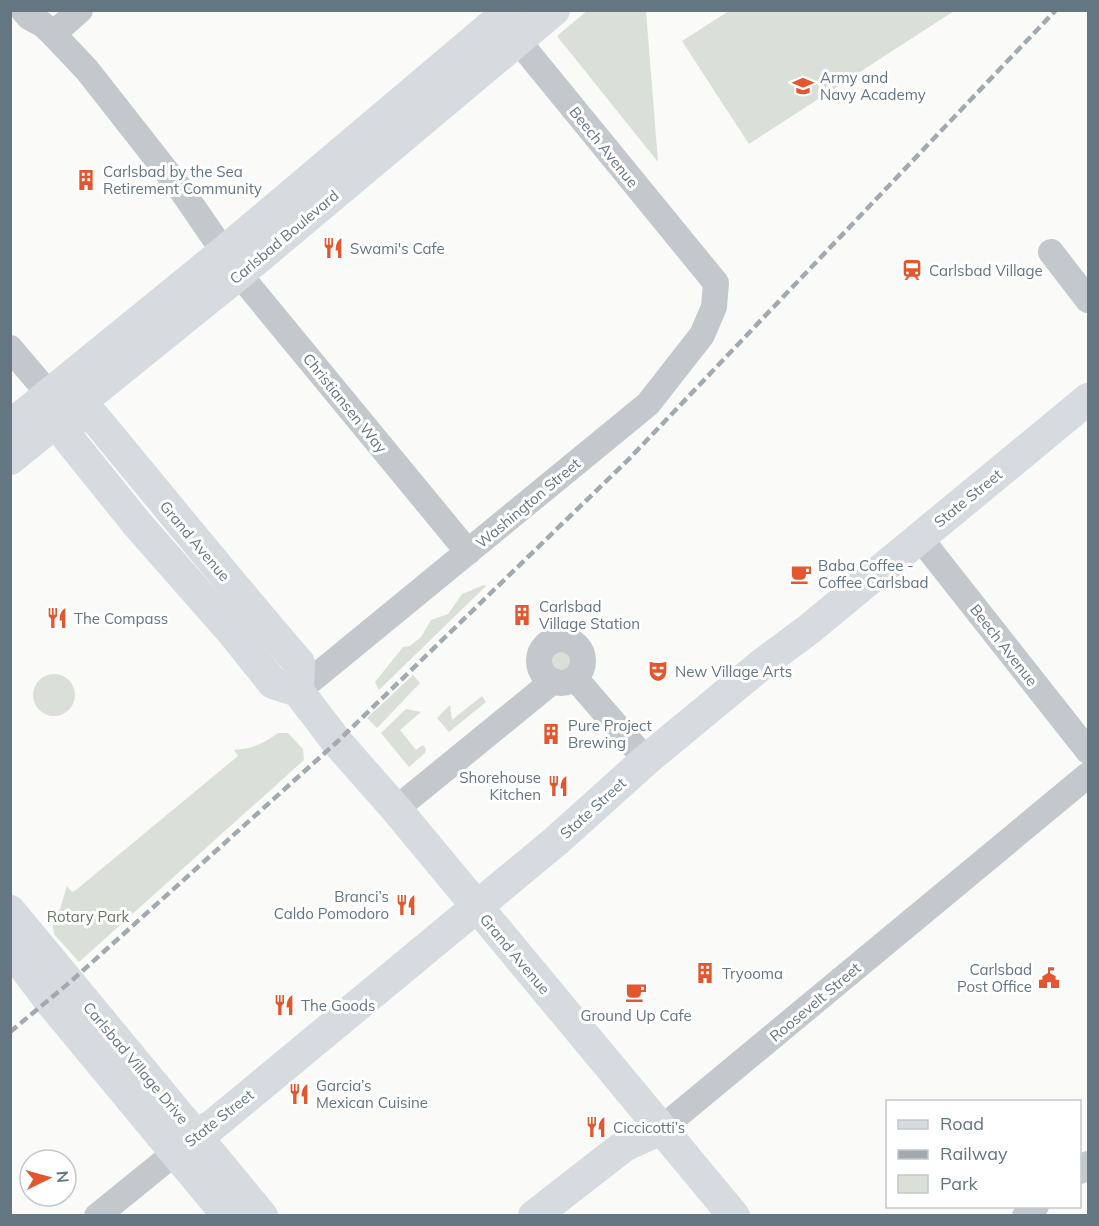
<svg xmlns="http://www.w3.org/2000/svg" width="1099" height="1226" font-family="Mulish,sans-serif">
<rect width="100%" height="100%" fill="#fafaf8"/>
<g fill="#dadfd7">
<path d="M587,11H646L658,162L557,36Z"/>
<path d="M729,11L730,10L954,11L749,144L682,41Z"/>
<path d="M484,585L486,586L379,690L375,682L403,647L410,646L421,637L431,620L448,614L462,594Z"/>
<circle cx="561" cy="662" r="11"/>
<circle cx="54" cy="695" r="21"/>
<path d="M413,675L420,683L377,728L367,718Z"/>
<path d="M482,696L486,702L449,732L437,718L450,705L452,720Z"/>
<path d="M406,709L421,712L400,730L416,750L423,745L426,749L425,753L409,767L381,733Z"/>
<path d="M278,733H288L303,749L304,760L79,962L54,934L52,920L60,909L67,886L72,892L76,890L238,756L234,750C253,749 264,743 278,733Z"/>
</g>
<g fill="none" stroke-linecap="round" stroke-linejoin="round">
<g stroke="#c3c8cc" stroke-width="26">
<path d="M23,10L29,17L42,24L53,34L87,70L182,191L239,274L468,552"/>
<path d="M53,34L80,10"/>
<path d="M1051,252L1088,300"/>
<path d="M10,348L49,394"/>
<path d="M920,538L1088,751"/>
<circle cx="561" cy="661" r="22"/>
<path d="M575,678L646,760"/>
<path d="M298,691L648,404L702,335L714,307L716,283L506,26"/>
<path d="M396,809L553,681"/>
<path d="M661,1129L1088,775"/>
<path d="M1080,1171L1088,1164"/>
<path d="M97,1216L176,1152"/>
<path d="M1025,1216L1036,1206"/>
</g>
<g stroke="#d6dbdf" stroke-width="32">
<path d="M49,394L66,415L68,438L138,525L233,633L273,683L298,691L337,742L396,809L734,1216"/>
<path d="M66,415L94,417C162,499 229,582 299,663L298,691"/>
<path d="M10,426L225,251L510,10"/>
<path d="M10,459L239,274L554,10"/>
<path d="M10,911L262,1216"/>
<path d="M10,948L49,1000L228,1216"/>
<path d="M176,1152L195,1135L212,1126L556,841L646,760L761,665L808,630L1088,399"/>
<path d="M534,1216L624,1146L661,1129"/>
</g>
<path stroke="#a2aab0" stroke-width="4.5" stroke-dasharray="9 4.5" stroke-linecap="butt" d="M10,1032L69,983L337,742L628,460L1056,10"/>
</g>
<defs>
<symbol id="school-bare" viewBox="-9 -9 18 18"><path d="M0-5L7-2L0 1L-7-2ZM-4 1L0 2.5L4 1V4Q0 6-4 4Z" fill="#e4572e" stroke="#fff" stroke-width="2.5" paint-order="stroke"/></symbol>
<symbol id="building-bare" viewBox="-9 -9 18 18"><path d="M-4-6H4V6H1V3H-1V6H-4ZM-2.5-4.3h1.7v1.8h-1.7ZM.8-4.3h1.7v1.8H.8ZM-2.5-1h1.7V.8h-1.7ZM.8-1h1.7V.8H.8Z" fill="#e4572e" stroke="#fff" stroke-width="2.5" paint-order="stroke"/></symbol>
<symbol id="restaurant-bare" viewBox="-9 -9 18 18"><path d="M-5-6h1v4h1v-4h1v4h1v-4h1v5L-1.5 .5V6h-2V.5L-5-1ZM5-6V6H3V1.5H1.5Q1.5-4 5-6Z" fill="#e4572e" stroke="#fff" stroke-width="2.5" paint-order="stroke"/></symbol>
<symbol id="station-bare" viewBox="-9 -9 18 18"><path d="M-3-6H3Q5-6 5-4V2Q5 4 3 4L4.5 6H3L1.5 4h-3L-3 6H-4.5L-3 4Q-5 4-5 2V-4Q-5-6-3-6ZM-3.5-4v3h7v-3ZM-3.5 1v1.5H-2V1ZM2 1v1.5H3.5V1Z" fill="#e4572e" stroke="#fff" stroke-width="2.5" paint-order="stroke"/></symbol>
<symbol id="cafe-bare" viewBox="-9 -9 18 18"><path d="M-5.5-4.5H6V0H3Q3 3.5 0 3.5H-2.5Q-5.5 3.5-5.5 0ZM3-3.2v2h1.7v-2ZM-6 4.5H4V6H-6Z" fill="#e4572e" stroke="#fff" stroke-width="2.5" paint-order="stroke"/></symbol>
<symbol id="theatre-bare" viewBox="-9 -9 18 18"><path d="M-5-5.5Q0-4 5-5.5V0Q5 5 0 6Q-5 5-5 0ZM-3.3-2.5H-1v1.5H-3.3ZM1-2.5H3.3v1.5H1ZM-2.8 1Q0 5.5 2.8 1Z" fill="#e4572e" stroke="#fff" stroke-width="2.5" paint-order="stroke"/></symbol>
<symbol id="civic-bare" viewBox="-9 -9 18 18"><path d="M-.6-6.5H3V-4.5H.6V-3L4-1V1h2V6H-6V1h2V-1L-.6-3ZM-1.2 2.5V6h2.4V2.5Z" fill="#e4572e" stroke="#fff" stroke-width="2.5" paint-order="stroke"/></symbol>
</defs>
<g fill-rule="evenodd">
<use href="#school-bare" x="788" y="71" width="30" height="30"/>
<use href="#building-bare" x="71" y="165" width="30" height="30"/>
<use href="#restaurant-bare" x="318" y="233" width="30" height="30"/>
<use href="#station-bare" x="897" y="255" width="30" height="30"/>
<use href="#cafe-bare" x="786" y="559" width="30" height="30"/>
<use href="#building-bare" x="507" y="600" width="30" height="30"/>
<use href="#restaurant-bare" x="42" y="603" width="30" height="30"/>
<use href="#theatre-bare" x="643" y="656" width="30" height="30"/>
<use href="#building-bare" x="536" y="719" width="30" height="30"/>
<use href="#restaurant-bare" x="543" y="771" width="30" height="30"/>
<use href="#restaurant-bare" x="391" y="890" width="30" height="30"/>
<use href="#building-bare" x="690" y="958" width="30" height="30"/>
<use href="#civic-bare" x="1034" y="963" width="30" height="30"/>
<use href="#cafe-bare" x="621" y="977" width="30" height="30"/>
<use href="#restaurant-bare" x="269" y="990" width="30" height="30"/>
<use href="#restaurant-bare" x="284" y="1079" width="30" height="30"/>
<use href="#restaurant-bare" x="581" y="1112" width="30" height="30"/>
</g>
<g text-anchor="middle" dominant-baseline="central" stroke-width="6" stroke-linejoin="round" paint-order="stroke">
<g font-size="15" fill="#657683" stroke="#fff" text-anchor="start">
<text x="820" y="77">Army and<tspan x="820" dy="17">Navy Academy</tspan></text>
<text x="103" y="171">Carlsbad by the Sea<tspan x="103" dy="17">Retirement Community</tspan></text>
<text x="350" y="248">Swami's Cafe</text>
<text x="929" y="270">Carlsbad Village</text>
<text x="818" y="565">Baba Coffee -<tspan x="818" dy="17">Coffee Carlsbad</tspan></text>
<text x="539" y="606">Carlsbad<tspan x="539" dy="17">Village Station</tspan></text>
<text x="74" y="618">The Compass</text>
<text x="675" y="671">New Village Arts</text>
<text x="568" y="725">Pure Project<tspan x="568" dy="17">Brewing</tspan></text>
<text x="541" y="777" text-anchor="end">Shorehouse<tspan x="541" dy="17">Kitchen</tspan></text>
<text x="389" y="896" text-anchor="end">Branci’s<tspan x="389" dy="17">Caldo Pomodoro</tspan></text>
<text x="1032" y="969" text-anchor="end">Carlsbad<tspan x="1032" dy="17">Post Office</tspan></text>
<text x="722" y="973">Tryooma</text>
<text x="301" y="1005">The Goods</text>
<text x="636" y="1015" text-anchor="middle">Ground Up Cafe</text>
<text x="316" y="1085">Garcia’s<tspan x="316" dy="17">Mexican Cuisine</tspan></text>
<text x="613" y="1127">Ciccicotti’s</text>
</g>
<g font-size="15" fill="#657683" stroke="#fff">
<text transform="translate(604 147) rotate(51)">Beech Avenue</text>
<text transform="translate(284 237) rotate(-40)">Carlsbad Boulevard</text>
<text transform="translate(345 403) rotate(51)">Christiansen Way</text>
<text transform="translate(968 498) rotate(-39)">State Street</text>
<text transform="translate(528 503) rotate(-40)">Washington Street</text>
<text transform="translate(195 541) rotate(50)">Grand Avenue</text>
<text transform="translate(1004 645) rotate(52)">Beech Avenue</text>
<text transform="translate(593 808) rotate(-42)">State Street</text>
<text transform="translate(515 954) rotate(50)">Grand Avenue</text>
<text transform="translate(815 1002) rotate(-40)">Roosevelt Street</text>
<text transform="translate(136 1063) rotate(50)">Carlsbad Village Drive</text>
<text transform="translate(219 1118) rotate(-38)">State Street</text>
</g>
<g font-size="15" fill="#687a64" stroke="#fff">
<text x="88" y="916">Rotary Park</text>
</g>
</g>
<rect width="1099" height="1226" fill="none" stroke="#657683" stroke-width="24"/>
<rect x="886" y="1100" width="195" height="108" fill="#ffffff" stroke="#c1c8cd" stroke-width="1.5"/>
<rect x="898" y="1120" width="30" height="9" fill="#d6dbdf" stroke="#c1c8cd" stroke-width="1.5"/>
<text x="940" y="1130" font-size="18" fill="#657683">Road</text>
<rect x="898" y="1150" width="30" height="9" fill="#a2aab0" stroke="#c1c8cd" stroke-width="1.5"/>
<text x="940" y="1160" font-size="18" fill="#657683">Railway</text>
<rect x="898" y="1175" width="30" height="18" fill="#dadfd7" stroke="#c1c8cd" stroke-width="1.5"/>
<text x="940" y="1190" font-size="18" fill="#657683">Park</text>
<g transform="translate(48 1178) rotate(85)"><circle r="28" fill="#ffffff" stroke="#c1c8cd" stroke-width="1.5"/>
<path d="M0-4.5L10 22L0 15L-10 22Z" fill="#e4572e"/>
<text y="-9" font-size="16" font-weight="bold" text-anchor="middle" fill="#657683">N</text>
</g>
</svg>
